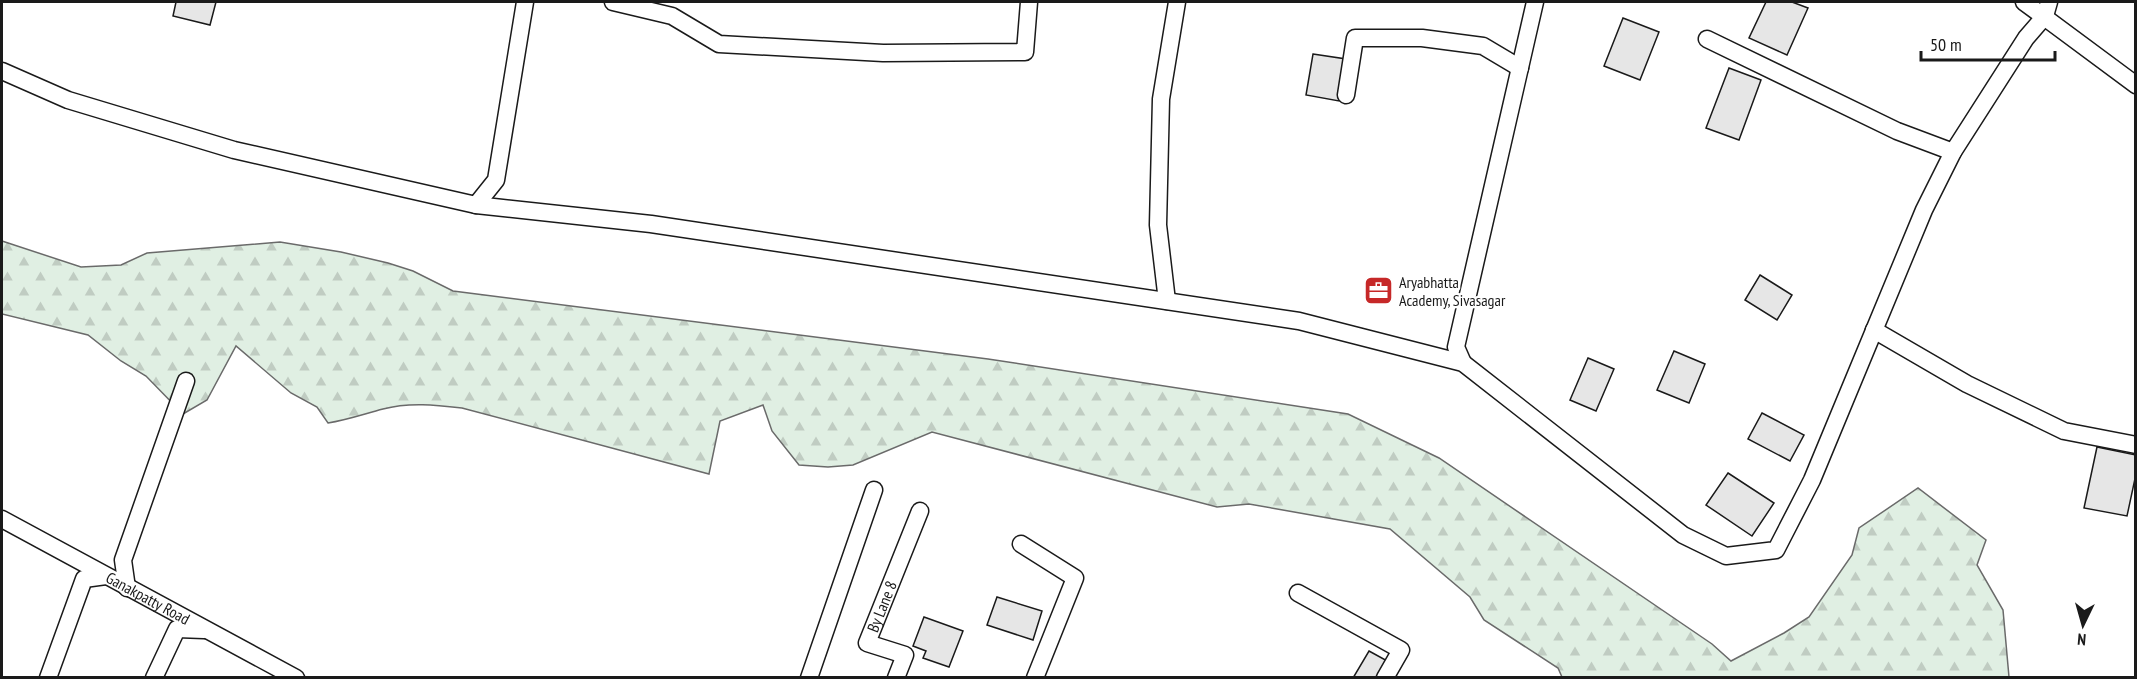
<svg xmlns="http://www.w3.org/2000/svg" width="2137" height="679" font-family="'PT Sans Narrow',sans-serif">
<defs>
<pattern id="forest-firs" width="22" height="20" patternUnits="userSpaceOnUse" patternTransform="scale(1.5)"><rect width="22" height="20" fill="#e0efe3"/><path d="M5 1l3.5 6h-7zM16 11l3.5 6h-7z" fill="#c0ccc2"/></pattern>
</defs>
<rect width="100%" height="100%" fill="#fff"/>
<path fill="url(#forest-firs)" stroke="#6a6a6a" stroke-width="1.5" d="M2,241L81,267L121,265L147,253L280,242L341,252L388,263L413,271L453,291L988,359L1348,414L1439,458L1712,644L1731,661L1784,633L1809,617L1852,555L1859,528L1918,488L1986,540L1977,565L2003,610L2009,677H1562L1558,668L1484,620L1470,597L1390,529L1249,504L1217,507L932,432L853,465L828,467L799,465L772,431L763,405L720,421L709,474L462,408C436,405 409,402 383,409C364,414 347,420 328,423L317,407L291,393L236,346L207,400L183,414L146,376L121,361L88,335L2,314Z"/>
<g fill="#e6e6e6" stroke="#1a1a1a" stroke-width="1.5">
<path d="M176,2H216L210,25L173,16Z"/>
<path d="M1766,2H1792L1808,8L1787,55L1749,38Z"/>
<path d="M1623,18L1659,32L1640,80L1604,66Z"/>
<path d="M1313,54L1346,59L1339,101L1306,95Z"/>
<path d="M1729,68L1761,80L1739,140L1706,128Z"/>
<path d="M1760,275L1792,295L1777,320L1745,300Z"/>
<path d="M1674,351L1705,364L1689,403L1657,390Z"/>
<path d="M1588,358L1614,369L1596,411L1570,400Z"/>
<path d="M1762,413L1804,435L1790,461L1748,439Z"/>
<path d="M2097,447L2136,455V474L2127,516L2084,508Z"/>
<path d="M1728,473L1774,503L1752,536L1706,505Z"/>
<path d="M997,597L1042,611L1033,640L987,625Z"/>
<path d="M924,617L963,631L949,667L923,658L926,651L913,646Z"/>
<path d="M1369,651L1391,663L1382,678H1353Z"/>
</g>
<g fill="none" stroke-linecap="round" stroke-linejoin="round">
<defs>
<g id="street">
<path d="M613,2L672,16L719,44L883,53L1025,52L1029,2"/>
<path d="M2024,2L2136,85"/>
<path d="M1707,39L1897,131L1953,152"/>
<path d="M2,71L68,100L234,150L476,205L651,224L1299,321L1463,363L1683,535L1726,556L1776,550L1812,480L1924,210L1953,152L2026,38L2045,16L2049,2"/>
<path d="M1346,95L1355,38H1422L1483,46L1520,68"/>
<path d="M476,205L496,180L525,2"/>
<path d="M1167,301L1158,225L1161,99L1177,2"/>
<path d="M1874,330L1967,384L2064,431L2136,445"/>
<path d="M1463,363L1456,347L1535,2"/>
<path id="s1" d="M2,519L296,678"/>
<path d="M1021,544L1075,578L1035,678"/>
<path d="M127,588L123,560L186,381"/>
<path d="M1298,593L1401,650L1385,678"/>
<path d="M48,678L84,579L106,576"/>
<path d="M154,678L177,629L204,630"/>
<path d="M809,678L874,490"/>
<path id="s2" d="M896,678L905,655L867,643L920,511"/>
</g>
</defs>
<use href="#street" stroke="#1a1a1a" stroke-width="19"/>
<use href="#street" stroke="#fff" stroke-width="16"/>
</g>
<defs>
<symbol id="office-square" viewBox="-11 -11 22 22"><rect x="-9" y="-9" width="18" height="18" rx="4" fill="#c62828" stroke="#fff"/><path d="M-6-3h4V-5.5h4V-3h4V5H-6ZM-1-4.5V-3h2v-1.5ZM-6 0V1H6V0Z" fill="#fff"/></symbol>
</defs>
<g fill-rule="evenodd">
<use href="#office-square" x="1362" y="274" width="33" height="33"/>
</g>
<g text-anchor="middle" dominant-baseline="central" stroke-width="4.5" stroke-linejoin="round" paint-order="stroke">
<g font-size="16" fill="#1a1a1a" stroke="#fff" text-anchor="start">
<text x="1399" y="282">Aryabhatta<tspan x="1399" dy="18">Academy, Sivasagar</tspan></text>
</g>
<g font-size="16" fill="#1a1a1a" stroke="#fff">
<text stroke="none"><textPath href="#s1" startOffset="166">Ganakpatty Road</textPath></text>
<text stroke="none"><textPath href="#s2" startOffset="104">By Lane 8</textPath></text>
</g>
</g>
<rect width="2137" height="679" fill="none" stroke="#1a1a1a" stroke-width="6"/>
<g transform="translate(2083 625) rotate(185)" stroke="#ffffff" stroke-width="4.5" paint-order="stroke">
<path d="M0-4.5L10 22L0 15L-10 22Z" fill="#1a1a1a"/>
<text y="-9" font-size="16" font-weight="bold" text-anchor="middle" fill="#1a1a1a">N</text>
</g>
<path d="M1921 51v9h134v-9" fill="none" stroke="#1a1a1a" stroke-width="3"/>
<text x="1930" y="51" font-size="18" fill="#1a1a1a" stroke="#ffffff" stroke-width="4.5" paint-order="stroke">50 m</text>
</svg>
